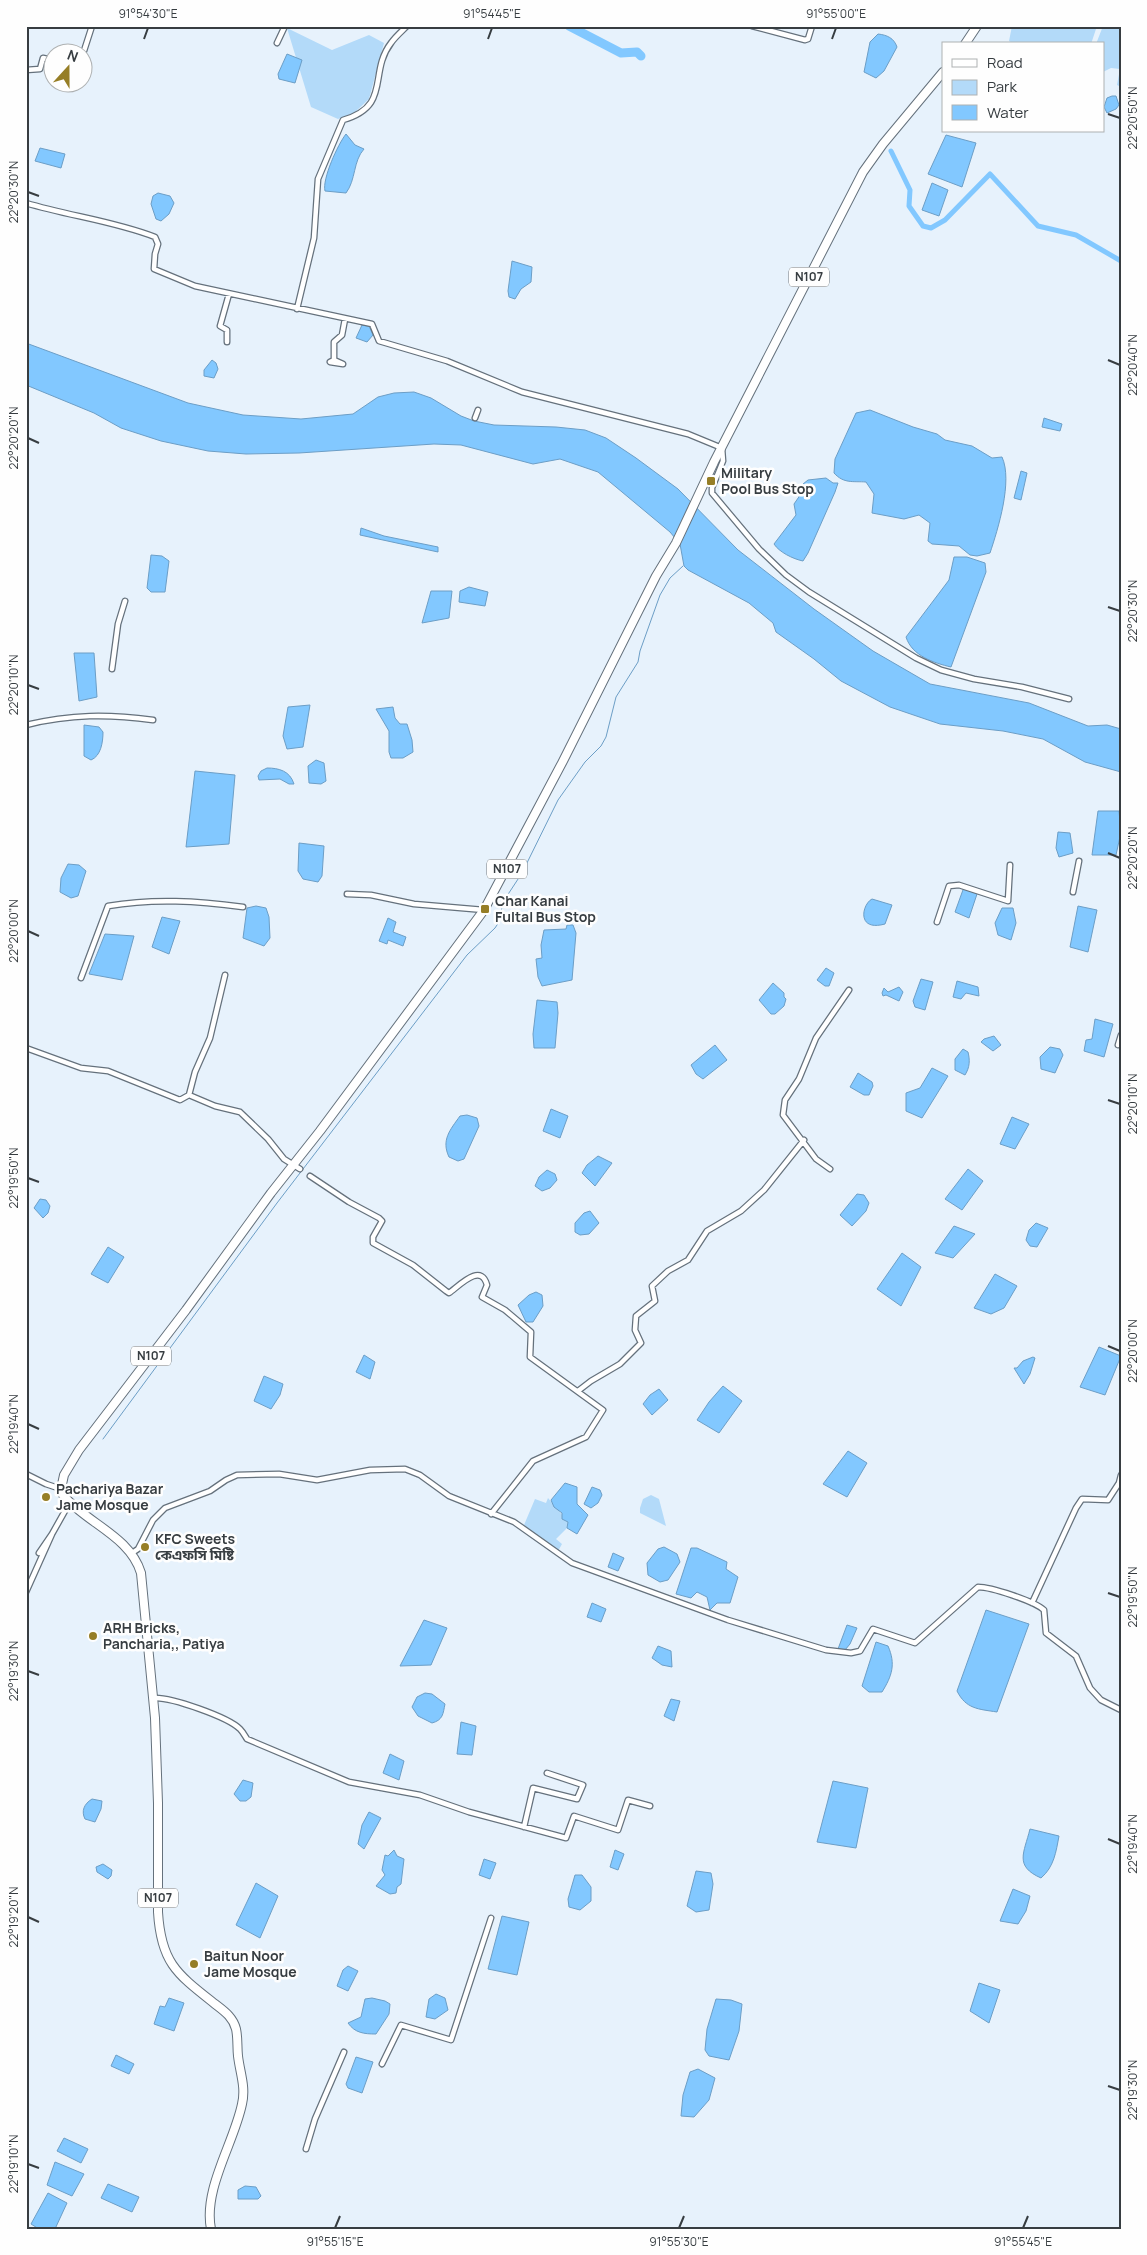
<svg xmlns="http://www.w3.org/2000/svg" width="1147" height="2255" viewBox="0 0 1147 2255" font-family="Manrope,'Noto Sans Bengali',sans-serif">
  <rect width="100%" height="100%" fill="#e7f2fc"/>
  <!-- green -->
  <path fill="#b3daf9" d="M1012 26H1097L1091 44H1014L1009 41Z
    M1103 26H1121V87L1117 85 1120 69 1111 68 1103 72V44H1096Z
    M287 28 332 50 369 35 384 43 369 99 354 113 338 119 311 107Z
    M651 1495 659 1499 666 1526 640 1513V1508L643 1499Z
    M548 1498 568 1522 567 1528 556 1539 562 1544 557 1553 524 1525 535 1499 546 1503Z"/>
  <!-- water -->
  <path fill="#82c8ff" stroke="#6c9ec6" d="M878 34C887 35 894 38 897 47L884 71 876 78 864 72 870 42Z
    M287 54 302 60 295 83 279 79 278 74Z
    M1112 96H1116L1119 105 1116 109 1107 113 1104 107 1107 98Z
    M346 134 355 145 364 149C353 161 356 180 346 193L325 191C322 179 338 144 346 134Z
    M946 135 976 143 962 187 928 174Z
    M40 148 65 154 61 168 35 161Z
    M932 183 948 190 939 216 922 210Z
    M158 193 170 196 174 203 169 214 161 221 156 219 151 204 153 196Z
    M512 261 532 267 531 282 521 289 515 299 509 297 508 291Z
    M362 325 369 326 373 335 367 342 356 338Z
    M26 343 188 403 243 415 301 419 353 414 378 397 394 393 414 392 431 398 461 416 474 421 494 425 556 427 585 430 606 438 636 458 678 489 738 550 814 609 873 651 930 684 1029 703 1088 726 1107 725 1121 729V772L1085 762 1043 739 1003 731 940 724 890 707 841 681 814 659 776 632 773 623 749 603 688 570 684 566 680 544 670 532 598 472 560 459 533 464 461 445 434 444 299 453 246 454 208 451 161 441 121 428 94 413 26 385Z
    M212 360 216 363 218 369 214 378 204 376V370Z
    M870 410 913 427 937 434 945 440 972 446 992 458 1002 457C1013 481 998 529 990 553L977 556 970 555 959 546 932 544 928 541 930 523 919 515 904 519 872 513 874 494 866 482C853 481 844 484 834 473L835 459 856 413Z
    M1044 418 1062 424 1060 431 1042 427Z
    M1021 471 1027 473 1021 500 1014 498Z
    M826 478 833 483H838L835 492 808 553 803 561C793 559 779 552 774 544L796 515 794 504 805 488 803 484 808 480Z
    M361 528 384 536 438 547V552L360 535Z
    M151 555 162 556 169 561 165 592H151L147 588Z
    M954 557H967L985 563 986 572 951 667C934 663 912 656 906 637L949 580Z
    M469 587 488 592 485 606 459 602 460 591Z
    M431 591H452L449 618 422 623Z
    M74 653H94L97 697 79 701Z
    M310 705 303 747 287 749 283 736 288 707Z
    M393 707 395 718 400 724H407L412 740 413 752 403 758H391L389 752V731L376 709Z
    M84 725 99 727 103 732C103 742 101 756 91 760L84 756Z
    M316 760 324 763 326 781 321 784 309 783 308 766Z
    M267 768C279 768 290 771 294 784H289L280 779 259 780 258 776 261 771Z
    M195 771 235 775 229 844 186 847Z
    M1098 811H1119L1121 832 1116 855H1092Z
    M1058 832 1070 833 1073 853 1059 857 1056 848Z
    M299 843 324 846 322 876 318 882 303 879 298 871Z
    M68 864 79 865 86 871 78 896 71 898 60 892 61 878Z
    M964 887 978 891 969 918 955 912Z
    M872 899 892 905 885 924C856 932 862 904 872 899Z
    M256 906 266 908 269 917 270 938 264 946 243 938 247 908Z
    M1078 906 1097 910 1088 952 1070 947Z
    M1002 908H1013L1016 923 1011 940 998 935 995 923Z
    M162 917 180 921 169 954 152 947Z
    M388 918 396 922 393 932 406 937 403 946 388 940 387 944 379 941Z
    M567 925H573L576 933 572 980 542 986 538 977 536 959 542 958 541 945 544 930 566 929Z
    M105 934 134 936 122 980 89 974Z
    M826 968 834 973 829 986H825L817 980Z
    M921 979 933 982 925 1010 915 1007 913 1001Z
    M957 981 978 987 979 996 966 993 961 999 953 997Z
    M773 983 784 993V997L786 999 784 1006 775 1014H771L759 1000Z
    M899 987 903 992 899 1001 886 995 883 996 882 993 884 988 888 992Z
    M537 1000 557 1002 558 1013 555 1048H534L533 1034Z
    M1095 1019 1113 1024 1104 1057 1084 1051 1086 1040 1092 1039Z
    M994 1036 1001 1045 993 1051 981 1042 984 1039Z
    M715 1045 727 1060 703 1079 696 1074 691 1065Z
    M1050 1047 1060 1049 1063 1055 1055 1073 1041 1069 1040 1057Z
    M963 1049 968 1052C970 1060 970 1067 965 1075L955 1070V1059Z
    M932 1068 948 1076 922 1118 906 1111V1093L920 1088Z
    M858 1073 872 1082 873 1086 869 1095H864L850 1087Z
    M551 1109 568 1116 560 1138 543 1131Z
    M467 1115 477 1118 479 1126 464 1159 458 1161 449 1157C441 1140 450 1130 460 1116Z
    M1012 1117 1029 1124 1015 1149 1000 1144Z
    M598 1156 612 1163 595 1186 582 1173 587 1165Z
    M968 1169 983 1181 962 1210 945 1199Z
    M547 1170 555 1174 557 1180 550 1188 542 1191 535 1186 539 1177Z
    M857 1194 864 1195 869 1203 866 1211 852 1226 840 1215Z
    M40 1199 46 1200 50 1206 48 1213 43 1218 34 1208Z
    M590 1211 599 1223 589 1234 580 1235 575 1232V1223L584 1213Z
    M1036 1223 1048 1228 1037 1247 1030 1246 1026 1240 1029 1230Z
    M954 1226 975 1234 953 1258 935 1253Z
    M108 1247 124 1257 108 1283 91 1274Z
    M902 1253 921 1267 901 1306 877 1289Z
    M995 1274 1017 1286 1004 1308 991 1314 974 1308Z
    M536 1292 542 1295 543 1306 533 1322H526L518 1305 529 1295Z
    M1099 1347 1121 1356 1105 1395 1080 1387Z
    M364 1355 375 1362 370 1379 356 1372Z
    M1033 1357 1035 1358 1030 1374 1024 1384 1014 1368H1017L1023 1361Z
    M264 1376 283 1384 280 1395 271 1409 254 1401Z
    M723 1386 742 1401 719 1433 697 1420 709 1402Z
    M659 1389 668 1400 652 1415 643 1404 650 1395Z
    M848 1451 867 1463 847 1497 823 1484Z
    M565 1483 577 1487V1504L588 1515 577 1534 567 1528 568 1522 562 1519V1513L554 1507 551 1500Z
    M592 1487 600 1490 602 1495 598 1503 591 1508 584 1504Z
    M664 1547 677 1554 680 1562 668 1580 660 1582 648 1575 647 1563 658 1549Z
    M691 1548H697L727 1562 726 1569 738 1577 730 1603H717L710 1610 707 1597 697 1592 691 1598 676 1594Z
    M613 1553 624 1558 618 1571 608 1567Z
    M592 1603 606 1609 601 1622 587 1617Z
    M986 1610 1029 1624 997 1712C978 1709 966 1709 957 1691Z
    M424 1620 447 1628 431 1665 400 1666Z
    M847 1625 857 1628 850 1644 845 1650 838 1649Z
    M876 1642 888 1646C896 1664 892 1676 882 1692H869L862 1686Z
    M658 1646 671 1651 672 1667 662 1665 652 1658Z
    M425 1693 432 1694 445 1704C443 1714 443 1720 432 1723L418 1716 412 1707 417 1697Z
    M671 1699 680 1701 674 1721 664 1716Z
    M461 1722 476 1726 472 1755 457 1754Z
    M390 1754 404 1761 399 1780 383 1773Z
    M243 1780 253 1783 251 1797 246 1801H240L234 1794Z
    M833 1781 868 1788 856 1848 817 1842Z
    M92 1799 102 1801 101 1809 95 1822 85 1819C81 1811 84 1804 92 1799Z
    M369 1812 381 1818 364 1849 358 1844 362 1825Z
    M1030 1829 1059 1836C1056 1852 1054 1867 1041 1878 1014 1866 1024 1853 1030 1829Z
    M394 1850 397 1856 404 1859 401 1884 397 1887 396 1893 390 1894 376 1886 385 1875 382 1870 385 1855 388 1856Z
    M615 1850 624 1854 618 1870 610 1867Z
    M484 1859 496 1863 490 1879 479 1875Z
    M103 1864 112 1870 111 1876 108 1879 97 1872 96 1867Z
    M696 1871 711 1873 713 1884 709 1910 696 1912 687 1906Z
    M575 1875H582L591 1887V1901L580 1910 569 1907 568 1899Z
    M256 1883 278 1896 260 1938 236 1925Z
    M1013 1889 1030 1896 1026 1911 1018 1924 1000 1921Z
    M502 1916 529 1922 517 1975 488 1969Z
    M348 1966 358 1971 348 1991 337 1986 343 1970Z
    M979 1983 1000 1990 989 2023 970 2011Z
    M436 1994 445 1998 448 2010 435 2019 426 2017 429 1999Z
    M169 1998 184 2003 174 2031 154 2024 160 2006 165 2007Z
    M372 1998 385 2001 390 2004 389 2014 376 2034C364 2034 355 2033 348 2023L361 2017 365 1999Z
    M716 1999 731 2000 742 2004 739 2031 729 2060 709 2056 705 2050 707 2029Z
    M116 2055 134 2064 129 2074 111 2066Z
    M356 2057 373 2062 362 2093 348 2088 346 2084Z
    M698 2069 715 2078 709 2100 694 2117 681 2116 683 2095 690 2072Z
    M64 2138 88 2149 81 2163 57 2151Z
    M55 2162 84 2174 72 2196 47 2185Z
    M108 2184 139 2197 132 2212 101 2198Z
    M245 2186 256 2187 261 2196 258 2199H238V2190Z
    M48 2193 67 2203 55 2229H39L31 2224Z"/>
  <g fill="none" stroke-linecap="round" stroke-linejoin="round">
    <!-- stream -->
    <path stroke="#6c9ec6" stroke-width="1" d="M103 1439 277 1203 467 955 495 928 499 922 503 902 522 873 558 800 585 762 601 746 606 737 616 697 638 662 640 651 660 595 670 578 683 566"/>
    <!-- canal -->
    <path stroke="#82c8ff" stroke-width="5" d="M891 151 910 190 909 206 923 226 931 228 945 220 990 174 1038 226 1076 235 1121 261"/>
    <!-- river -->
    <path stroke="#82c8ff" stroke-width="9" d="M569 26 621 53 637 52 641 56"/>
    <!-- street casing -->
    <g stroke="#65717c" stroke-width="7">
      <path id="street" d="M752 26 805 40 808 39 812 26
        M277 43 285 26
        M82 57 92 26
        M26 70 40 69 43 58 52 60
        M26 203C69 216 114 221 155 237L158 244 155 254 154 269 195 286 372 324 379 341 447 361 522 392 688 434 722 448 723 461 712 488V493L759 549 786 575 809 592 916 658 941 670 974 679 1022 687 1069 699
        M297 309 314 238 318 179 343 120C392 106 368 73 391 43 395 37 402 31 407 26
        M227 342V330L220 326 229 294
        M334 360 330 362 343 364 334 360V342L342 335 345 319
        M475 418 478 410
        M112 669 118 624 125 601
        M26 725C71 714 108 714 153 720
        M1073 892 1079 861
        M347 894 371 895 414 904 484 910
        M937 922 949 886 959 885 1008 901 1010 865
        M225 975 210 1038 195 1072 189 1095 215 1106 240 1112 268 1139 284 1159 300 1169
        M81 978 108 906C154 898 198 901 243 907
        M1118 1045 1121 1035
        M26 1048 81 1068 108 1071 180 1100 189 1095
        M830 1169 816 1159 783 1115 785 1100 799 1079 816 1038 849 990
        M310 1176 349 1202 379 1218 382 1221 373 1237V1243L413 1265 446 1291 449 1293C459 1286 481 1262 487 1285L482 1297 505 1310 531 1332 530 1357 603 1410 586 1437 533 1461 491 1514
        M578 1391 591 1381 620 1364 641 1343 635 1330 636 1316 655 1301 652 1286 668 1271 688 1260 707 1231 741 1211 764 1190 804 1140
        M26 1474 46 1484 61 1489
        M39 1553 52 1534 70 1502
        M132 1553 138 1549 153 1520 165 1508 210 1491 226 1480 237 1475 279 1474 317 1480 370 1470 405 1469 420 1475 449 1496 514 1522 572 1563 728 1620 826 1650 851 1653 860 1651 873 1629 915 1643 978 1587C991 1587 1034 1601 1044 1610L1046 1633 1076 1656 1090 1688 1101 1700 1121 1710
        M26 1592 52 1534
        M1032 1603 1076 1508 1082 1499 1108 1500 1119 1483 1121 1475
        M154 1698C171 1697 228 1717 240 1729 243 1732 245 1736 247 1739L349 1782 420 1795 469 1812 566 1838 574 1816 618 1830 628 1800 650 1806
        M524 1827 533 1788 577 1799 583 1785 547 1773
        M382 2064 401 2025 451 2040 491 1918
        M306 2149 315 2119 344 2052"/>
    </g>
    <!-- highway casing -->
    <g stroke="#65717c" stroke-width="10">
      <path id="highway" d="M965 44 977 26
        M211 2229C203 2189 234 2143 242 2104 246 2087 240 2073 238 2056 237 2047 238 2038 236 2029 233 2017 224 2011 215 2004 177 1974 161 1963 158 1912V1803L155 1718 141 1573C130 1536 86 1523 63 1495L61 1489 64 1475 79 1450 186 1310 271 1193 320 1131 484 910 562 763 656 576 676 543 714 462 863 172 883 144 943 72"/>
    </g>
    <!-- street -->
    <use href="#street" stroke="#fff" stroke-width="4.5"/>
    <!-- highway -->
    <use href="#highway" stroke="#fff" stroke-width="8"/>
  </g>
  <!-- ticks -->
  <path fill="none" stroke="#373d41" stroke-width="2" d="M144 39 148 28M488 39 492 28M832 39 836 28M1108 114 1120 118M28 192 39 196M1108 360 1120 365M28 438 39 443M1108 607 1120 611M28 685 39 689M1108 853 1120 858M28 931 39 936M1108 1100 1120 1104M28 1178 39 1182M1108 1346 1120 1351M28 1424 39 1429M1108 1593 1120 1597M28 1671 39 1675M1108 1839 1120 1844M28 1917 39 1922M1108 2086 1120 2090M28 2164 39 2168M335 2228 340 2216M679 2228 684 2216M1023 2228 1028 2216"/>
  <!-- markers -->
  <g fill="#967e26" stroke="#fefefe" stroke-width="2">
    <rect x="706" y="476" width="10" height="10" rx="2.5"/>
    <rect x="480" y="904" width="10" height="10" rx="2.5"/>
    <circle cx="46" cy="1497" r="5"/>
    <circle cx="145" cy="1547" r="5"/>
    <circle cx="93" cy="1636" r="5"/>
    <circle cx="194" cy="1964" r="5"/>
  </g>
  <g text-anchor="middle" stroke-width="5" stroke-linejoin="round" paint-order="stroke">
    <!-- shield labels -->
    <g fill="#fefefe" stroke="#73777a" stroke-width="1">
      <rect x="789" y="267.5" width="40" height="19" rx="4"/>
      <rect x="487" y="859.5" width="40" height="19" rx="4"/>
      <rect x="131" y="1346.5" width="40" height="19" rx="4"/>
      <rect x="138" y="1888.5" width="40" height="19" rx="4"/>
    </g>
    <g font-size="12" font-weight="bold" fill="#373d41">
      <text x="809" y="281">N107</text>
      <text x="507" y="873">N107</text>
      <text x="151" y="1360">N107</text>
      <text x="158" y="1902">N107</text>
    </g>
    <!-- poi labels -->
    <g font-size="14" font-weight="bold" fill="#373d41" stroke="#fefefe" text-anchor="start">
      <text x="721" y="478">Military<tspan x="721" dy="16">Pool Bus Stop</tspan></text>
      <text x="495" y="906">Char Kanai<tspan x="495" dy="16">Fultal Bus Stop</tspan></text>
      <text x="56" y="1494">Pachariya Bazar<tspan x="56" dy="16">Jame Mosque</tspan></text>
      <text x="155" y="1544">KFC Sweets<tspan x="155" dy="16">কেএফসি মিষ্টি</tspan></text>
      <text x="103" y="1633">ARH Bricks,<tspan x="103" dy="16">Pancharia,, Patiya</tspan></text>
      <text x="204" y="1961">Baitun Noor<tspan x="204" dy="16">Jame Mosque</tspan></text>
    </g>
  </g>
  <!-- border -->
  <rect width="1147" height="2255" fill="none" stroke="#fefefe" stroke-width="55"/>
  <!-- legend -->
  <rect x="942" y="42" width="162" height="90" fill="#fefefe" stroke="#aeb1b2"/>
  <rect x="952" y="59" width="25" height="8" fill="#ffffff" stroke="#aeb1b2"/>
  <text x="987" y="68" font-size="15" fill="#373d41">Road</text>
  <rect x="952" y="80" width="25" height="15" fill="#b3daf9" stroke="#aeb1b2"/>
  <text x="987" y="92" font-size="15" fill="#373d41">Park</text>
  <rect x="952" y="105" width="25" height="15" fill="#82c8ff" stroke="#aeb1b2"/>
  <text x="987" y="118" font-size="15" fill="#373d41">Water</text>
  <!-- north arrow -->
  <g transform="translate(68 68) rotate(21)"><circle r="24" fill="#fefefe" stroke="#aeb1b2"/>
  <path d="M0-4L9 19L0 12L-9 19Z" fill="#967e26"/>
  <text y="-8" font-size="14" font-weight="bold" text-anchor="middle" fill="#373d41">N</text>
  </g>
  <rect x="28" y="28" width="1092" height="2200" fill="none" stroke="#373d41" stroke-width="2"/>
  <g font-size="12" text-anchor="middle" fill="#373d41">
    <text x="148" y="18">91°54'30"E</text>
    <text x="492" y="18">91°54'45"E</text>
    <text x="836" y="18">91°55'00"E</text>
    <text transform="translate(1133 118) rotate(-90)" y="4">22°20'50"N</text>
    <text transform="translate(14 192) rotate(-90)" y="4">22°20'30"N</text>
    <text transform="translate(1133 365) rotate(-90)" y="4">22°20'40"N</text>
    <text transform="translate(14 438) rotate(-90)" y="4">22°20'20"N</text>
    <text transform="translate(1133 611) rotate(-90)" y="4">22°20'30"N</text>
    <text transform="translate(14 685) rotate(-90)" y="4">22°20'10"N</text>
    <text transform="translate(1133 858) rotate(-90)" y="4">22°20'20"N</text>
    <text transform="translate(14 931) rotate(-90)" y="4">22°20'00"N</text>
    <text transform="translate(1133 1104) rotate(-90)" y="4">22°20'10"N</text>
    <text transform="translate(14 1178) rotate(-90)" y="4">22°19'50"N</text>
    <text transform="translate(1133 1351) rotate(-90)" y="4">22°20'00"N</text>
    <text transform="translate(14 1424) rotate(-90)" y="4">22°19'40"N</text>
    <text transform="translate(1133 1597) rotate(-90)" y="4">22°19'50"N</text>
    <text transform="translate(14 1671) rotate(-90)" y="4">22°19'30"N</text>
    <text transform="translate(1133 1844) rotate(-90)" y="4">22°19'40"N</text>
    <text transform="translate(14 1917) rotate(-90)" y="4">22°19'20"N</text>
    <text transform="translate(1133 2090) rotate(-90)" y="4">22°19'30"N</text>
    <text transform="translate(14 2164) rotate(-90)" y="4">22°19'10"N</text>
    <text x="335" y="2246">91°55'15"E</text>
    <text x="679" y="2246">91°55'30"E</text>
    <text x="1023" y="2246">91°55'45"E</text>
  </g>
</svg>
